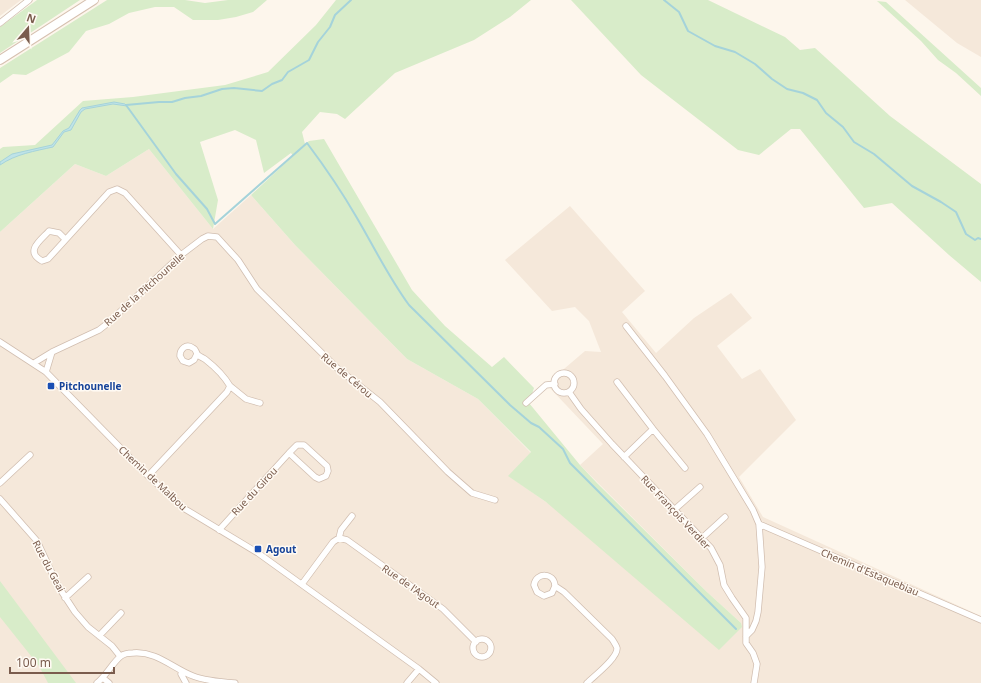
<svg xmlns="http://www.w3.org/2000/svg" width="981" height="683" viewBox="0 0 981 683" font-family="'Noto Sans',sans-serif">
  <rect width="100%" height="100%" fill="#fdf6ec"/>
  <!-- residential -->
  <path fill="#f5e8da" d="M0 0H21L0 16Z
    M905 0H981V57L957 43Z
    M149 149 213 229 251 195 295 245 407 359 478 399 531 453 509 476 546 502 741 623 707 592 580 465 603 444 548 386 551 380 585 351 601 352 589 321 575 307 552 311 505 260 570 206 645 291 622 312 656 353 694 318 731 293 752 318 717 346 742 379 760 369 796 420 739 477 763 517 981 616V683H0V232L75 164 106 176Z"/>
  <!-- green -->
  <path fill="#d8ecc9" d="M37 0H80L0 53V27Z
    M107 0H185L205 3 228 0H267L253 12 236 17 218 20H193L174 7H155L129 13 109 24 86 31 69 52 26 75 13 74 0 83V68Z
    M336 0H531L510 17 474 40 395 73 345 119 337 114 320 112 302 132 305 144 309 141 324 139 412 290 445 326 492 367 504 357 534 388 529 403 580 465 597 483 707 592 741 623 742 627 719 650 546 502 508 476 531 452 478 399 407 359 295 245 251 195 293 156 291 153 264 173 256 140 235 130 200 142 218 200 213 229 149 149 106 176 75 164 0 232V149L3 147 35 145 83 101 133 97 225 85 268 72 316 25Z
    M571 0H708L785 37 800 50 815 48 890 116 981 184V282L949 255 892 203 864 208 800 129H791L759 155 738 150 641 75Z
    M877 1 886 2 981 88V96L956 73 938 60 921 41Z
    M0 581 76 683H48L39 666 0 617Z"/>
  <!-- water -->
  <path fill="#bfe3e8" stroke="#a5d3da" d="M114 102 125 104 127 106 113 104 85 109 81 112 71 130 64 132 53 147C35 151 16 154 0 165V162L12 154 52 145 63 131 69 128 80 110 82 108Z"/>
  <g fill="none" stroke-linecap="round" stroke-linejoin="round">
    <!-- stream -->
    <path stroke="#a5d3da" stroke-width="2" d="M664 0 679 12 688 31 715 46 735 52 755 64 772 79 787 89 803 93 817 100 826 113 843 127 854 142 874 154 912 186 941 202 956 212 966 234 975 240 978 238 981 239
      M126 105 176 174 207 209 215 224 307 143C325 167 342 192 357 218 374 247 389 278 409 305L510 405 531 423 539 427 563 449 570 463 736 629
      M126 105 159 102H172L185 98 201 96 222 89 234 88 262 91 272 84 282 80 288 72 309 60 318 42 330 27 335 15 351 0"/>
    <!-- minor casing -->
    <g stroke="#d1beb0" stroke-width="7">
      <path id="minor" d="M0 23 29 0
        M65 239 59 233 49 231C41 240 24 251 42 261L48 259 109 192 117 189 125 193 181 255
        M626 326 665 376 707 434 753 510 759 524 762 567 758 612 756 621 752 630 746 636
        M0 342 46 372 148 476 185 509 258 553 419 669 436 683
        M197 354 194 360 189 363 183 361 180 356C180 349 186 343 193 348 196 349 196 353 198 355 200 357 204 358 206 360 215 367 224 376 230 386
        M34 363 52 352 99 330 108 323 181 255 202 239 208 236 217 237 238 260 257 289 337 368 380 402 448 472 472 493 495 500
        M46 372 52 352
        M554 383a10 10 0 1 1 20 0a10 10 0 1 1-20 0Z
        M617 382 653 429 685 468
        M569 392 581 409 612 444 711 548 720 565 724 585 732 598 746 618V643L753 653 757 664 754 683
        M526 403 546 385 555 384
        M624 457 653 429
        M148 476 227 392 230 386 246 399 260 403
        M0 483 30 455
        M0 499 37 541 58 586 75 612 88 627 112 646 120 656
        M674 510 700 487
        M759 524 981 620
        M219 530 289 453 297 445H304L327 466 328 471 326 476 319 479 315 477 289 453
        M339 538 341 530 352 516
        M702 538 725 517
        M302 584 333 542 339 538 347 540 443 609 476 642
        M555 586 552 593 544 596 537 592 534 585C536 572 554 572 555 586L564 592 612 639C614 642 616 645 617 648 618 658 594 676 587 683
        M65 598 88 577
        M99 636 121 613
        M473 648a9 9 0 1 1 18 0a9 9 0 1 1-18 0Z
        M182 671 181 674 186 683
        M103 678 109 683
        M97 683C106 676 113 662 121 656 125 653 129 653 133 653 157 651 172 668 193 676 206 681 221 682 235 683
        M407 683 419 669"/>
    </g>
    <!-- secondary casing -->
    <g stroke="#d6c0b0" stroke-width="10">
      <path id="secondary" d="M0 60 94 0"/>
    </g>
    <!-- minor -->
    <use href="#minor" stroke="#fff" stroke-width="5.5"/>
    <!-- secondary -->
    <use href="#secondary" stroke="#fff" stroke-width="8"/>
  </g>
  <!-- markers -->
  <g fill="#1a4fb4" stroke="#fffaf3" stroke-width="1.5">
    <rect x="47" y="382" width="8" height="8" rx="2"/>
    <rect x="254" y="545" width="8" height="8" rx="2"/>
  </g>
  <g text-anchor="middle" stroke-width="3" stroke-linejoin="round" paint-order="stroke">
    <!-- street labels -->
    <g font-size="10" fill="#7a5c4d" stroke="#fffaf3">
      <text transform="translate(144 289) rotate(-42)" y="4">Rue de la Pitchounelle</text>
      <text transform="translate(347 375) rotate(40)" y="4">Rue de Cérou</text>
      <text transform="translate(153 478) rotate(43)" y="4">Chemin de Malbou</text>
      <text transform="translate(254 491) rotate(-47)" y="4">Rue du Girou</text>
      <text transform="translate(676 512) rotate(47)" y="4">Rue François Verdier</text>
      <text transform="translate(49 566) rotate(62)" y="4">Rue du Geai</text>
      <text transform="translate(870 572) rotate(23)" y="4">Chemin d'Estaquebiau</text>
      <text transform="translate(411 586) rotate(35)" y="4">Rue de l'Agout</text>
    </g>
    <!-- transit labels -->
    <g font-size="10" font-weight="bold" fill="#164399" stroke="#fffaf3" text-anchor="start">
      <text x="59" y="390">Pitchounelle</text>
      <text x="266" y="553">Agout</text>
    </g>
  </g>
  <!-- north arrow -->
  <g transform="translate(28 28) rotate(19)" stroke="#fffaf3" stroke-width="3" paint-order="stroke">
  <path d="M0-3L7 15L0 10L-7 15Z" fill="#7a5c4d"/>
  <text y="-6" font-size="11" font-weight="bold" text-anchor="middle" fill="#7a5c4d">N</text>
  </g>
  <!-- scale -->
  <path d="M10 667v6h104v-6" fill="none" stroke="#7a5c4d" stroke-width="2"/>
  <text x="16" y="667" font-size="12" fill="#7a5c4d" stroke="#fffaf3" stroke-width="3" paint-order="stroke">100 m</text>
</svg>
